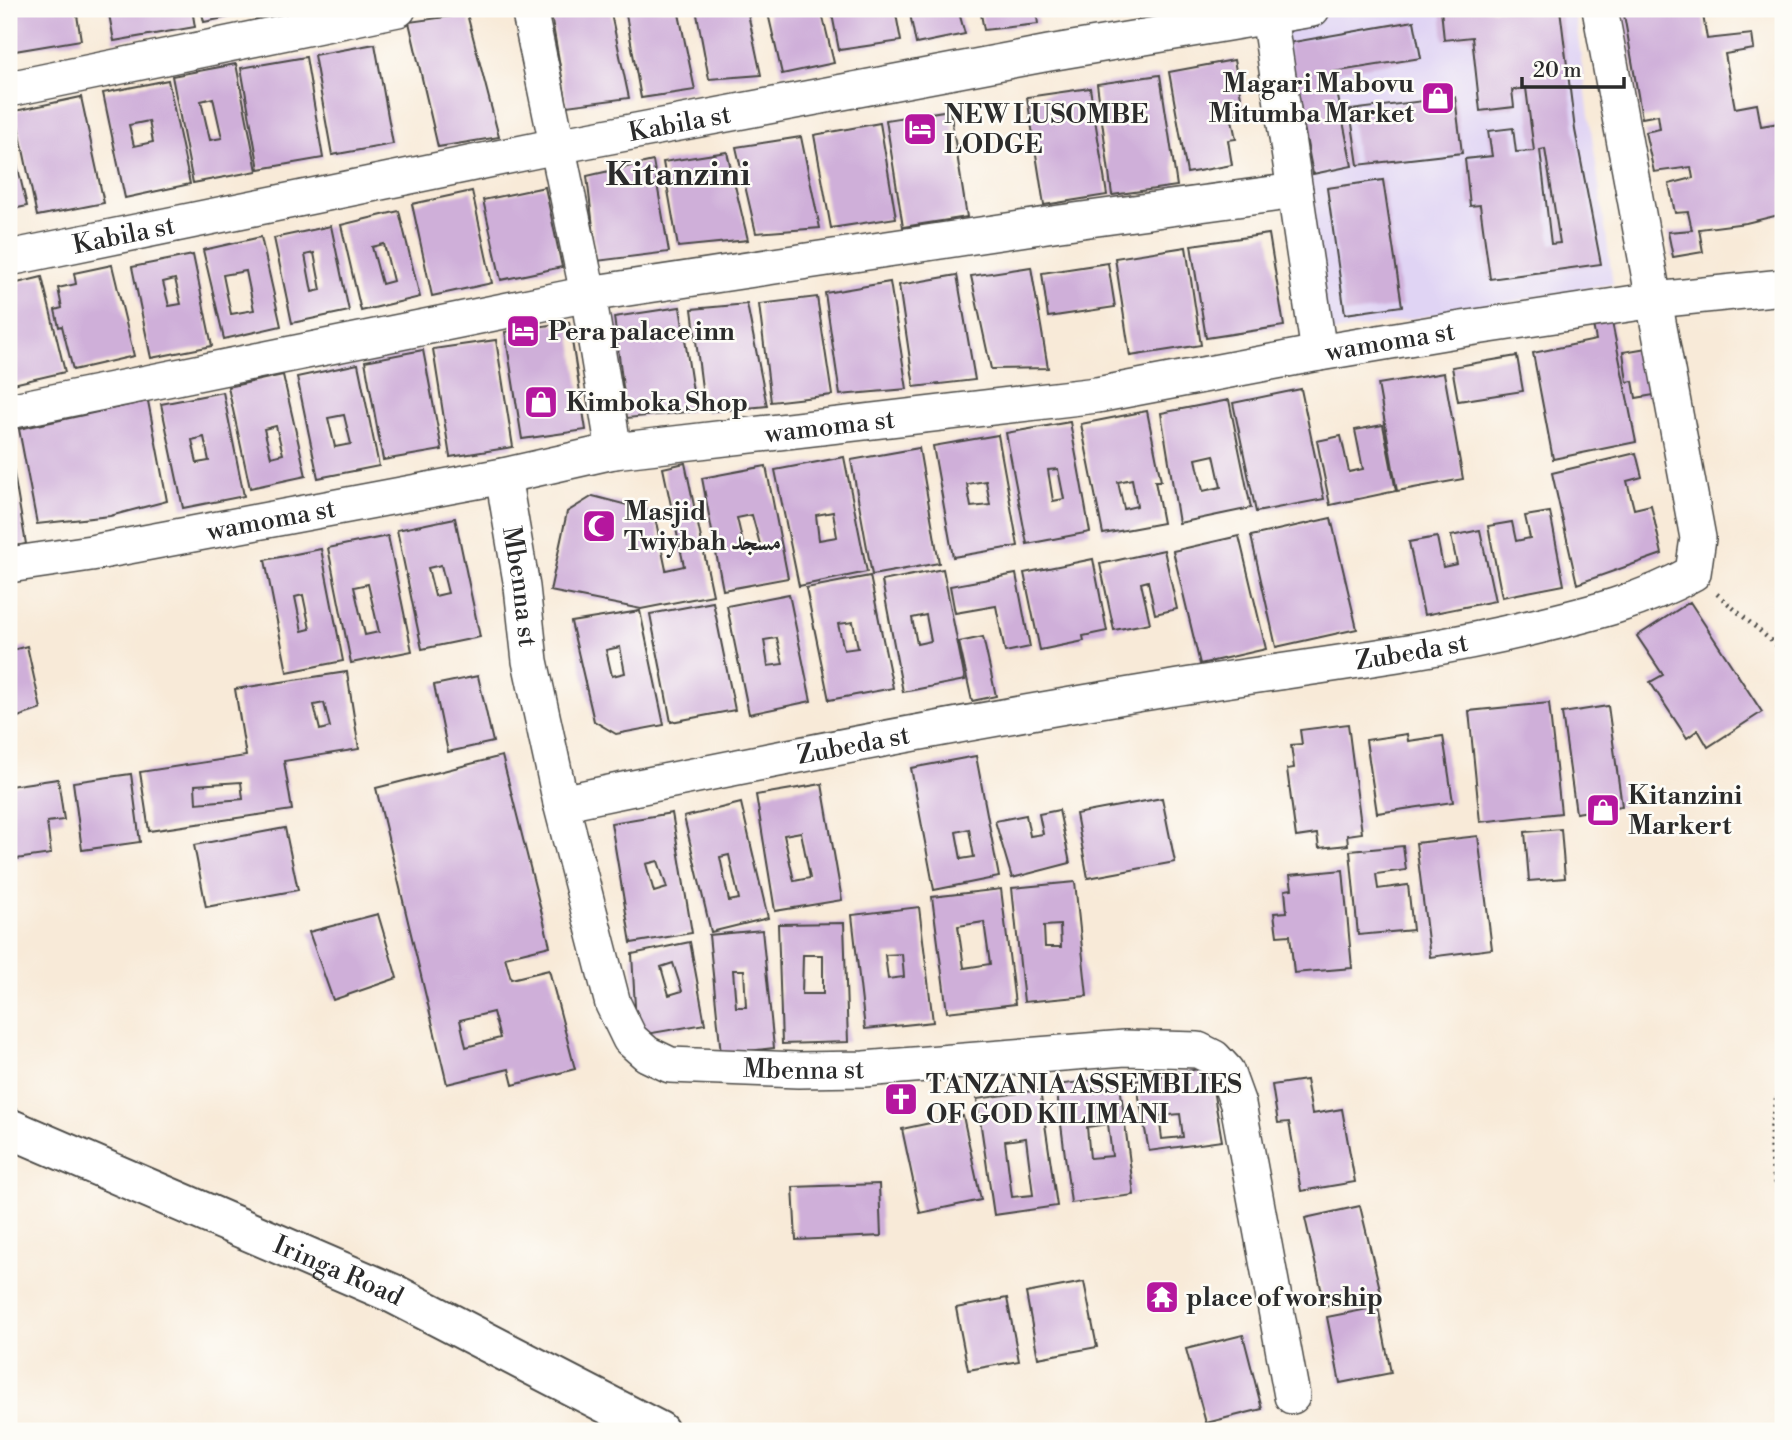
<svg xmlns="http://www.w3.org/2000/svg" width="1792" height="1440" viewBox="0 0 1792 1440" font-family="'Libre Bodoni',Amiri,serif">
  <rect width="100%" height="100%" fill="#fdfcf7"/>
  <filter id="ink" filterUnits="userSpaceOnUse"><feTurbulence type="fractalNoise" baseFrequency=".0143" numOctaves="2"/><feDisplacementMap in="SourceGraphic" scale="14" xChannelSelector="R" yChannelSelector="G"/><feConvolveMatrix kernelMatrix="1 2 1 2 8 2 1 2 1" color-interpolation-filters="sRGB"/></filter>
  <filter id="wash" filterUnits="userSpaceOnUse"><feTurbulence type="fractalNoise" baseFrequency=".00686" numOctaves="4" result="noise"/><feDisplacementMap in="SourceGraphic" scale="28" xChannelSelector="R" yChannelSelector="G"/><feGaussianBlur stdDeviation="1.57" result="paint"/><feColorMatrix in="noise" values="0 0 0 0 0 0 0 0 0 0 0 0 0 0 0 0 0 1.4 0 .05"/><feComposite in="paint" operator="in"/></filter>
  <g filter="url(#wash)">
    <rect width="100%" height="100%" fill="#f8ead8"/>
    <!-- built -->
    <path fill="#e0d4f4" d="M1275 9H1574L1613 284 1328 333Z"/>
    <g id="blocks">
      <!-- building -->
      <path fill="#cfafd9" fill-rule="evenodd" d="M9 9H76L81 40 9 52Z
        M108 9H192L195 27 114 41Z
        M201 9H264V10L204 22Z
        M550 9H610L629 98 567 106Z
        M625 9H678L695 90 641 98Z
        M696 9H747L761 75 709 79Z
        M767 9H821L834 63 782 74Z
        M831 9H895L901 41 839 50Z
        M909 9H958L965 34 916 44Z
        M980 9H1036L1038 24 984 30Z
        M1441 9H1560L1575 130 1601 264 1490 279 1480 205 1470 206 1465 159 1492 156 1488 131 1513 128 1516 152 1534 151 1526 88 1512 90 1514 107 1480 111 1472 37 1444 40ZM1545 149 1560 243 1551 244 1540 150Z
        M1623 9H1702L1707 39 1752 34 1754 49 1725 54 1735 108 1757 104 1761 126 1779 123 1783 142V214L1746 223 1699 229 1703 252 1673 257 1668 232 1692 230 1688 212 1675 213 1669 184 1693 178 1691 167 1654 172 1645 132 1660 129 1658 115 1642 118Z
        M467 14 499 137 438 147 409 22Z
        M1414 21 1421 58 1333 72 1352 166 1313 174 1288 43Z
        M375 44 393 144 332 155 314 55Z
        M306 57 323 158 259 169 241 68Z
        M1234 60 1244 113 1231 115 1236 139 1228 140 1232 165 1187 173 1169 72Z
        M236 64 257 171 193 183 172 76ZM213 98 222 138 210 140 201 101Z
        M1160 75 1177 186 1112 195 1097 84Z
        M168 80 190 184 125 198 103 93ZM149 121 153 142 134 146 129 125Z
        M1090 88 1107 195 1044 205 1027 97Z
        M81 97 104 203 37 216 15 111Z
        M1455 97 1462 153 1358 165 1350 110Z
        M950 110 967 217 903 227 886 120Z
        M880 123 896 218 831 228 814 135Z
        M9 131 27 206 9 210Z
        M801 137 820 228 756 233 736 147Z
        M727 152 748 240 678 247 663 162Z
        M653 161 669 252 597 261 587 176Z
        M1383 180 1402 306 1345 314 1327 188Z
        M545 187 562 267 501 280 483 200Z
        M472 191 492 283 432 296 412 204Z
        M399 211 420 297 361 311 341 225ZM384 244 393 281 382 284 372 247Z
        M331 226 349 311 292 323 274 238ZM314 253 321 290 312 292 305 255Z
        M1269 234 1284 326 1206 338 1191 245Z
        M261 237 281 326 224 339 203 250ZM246 271 254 310 231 314 223 275Z
        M1186 247 1201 345 1130 356 1115 258Z
        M193 255 212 346 151 358 132 267ZM175 279 181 304 169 306 163 282Z
        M1108 263 1115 307 1048 317 1042 273Z
        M112 265 134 356 73 370 62 326 59 327 55 310 62 308 58 288 76 284 74 273Z
        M1031 267 1048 368 991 369 971 276Z
        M957 275 975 380 914 387 899 285Z
        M42 277 65 372 9 385V285Z
        M890 282 907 389 840 395 825 293Z
        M817 297 832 395 771 402 759 304Z
        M747 304 767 406 705 412 692 309Z
        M680 307 696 411 627 418 614 317Z
        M1611 317 1636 442 1553 459 1533 353 1596 340 1592 320Z
        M569 322 586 430 522 439 505 332Z
        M496 340 513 447 450 457 433 349Z
        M1647 348 1654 395 1636 398 1633 381 1627 382 1623 352Z
        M423 350 442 450 383 460 365 361Z
        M1517 356 1523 391 1458 401 1452 367Z
        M358 364 379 466 318 478 297 377ZM344 415 351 444 335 447 328 418Z
        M1444 373 1463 479 1397 491 1378 384Z
        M283 375 306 476 250 488 228 387ZM276 426 283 454 271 457 264 429Z
        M1301 389 1324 499 1256 512 1233 403Z
        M223 392 244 496 183 508 161 404ZM204 437 209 461 197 463 192 440Z
        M1229 400 1251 508 1179 523 1161 413ZM1214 455 1221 487 1203 491 1196 459Z
        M148 401 167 501 110 516 37 524 19 429Z
        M1147 411 1161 481H1155L1163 523 1103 534 1081 424ZM1132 479 1137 506 1124 509 1118 482Z
        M1070 422 1090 532 1027 544 1006 433ZM1058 469 1064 499 1053 501 1048 470Z
        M1383 425 1396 491 1330 505 1317 441 1341 436 1349 472 1363 469 1355 430Z
        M998 435 1018 546 953 557 933 446ZM986 481 990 505 971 507 967 484Z
        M9 445 26 544 9 547Z
        M919 448 939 563 872 575 851 460Z
        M1636 453 1642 477 1627 481 1634 509 1651 505 1662 554 1577 584 1552 473Z
        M844 457 867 572 799 586 775 470ZM833 512 837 537 819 540 816 515Z
        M685 463 713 595 641 609 550 591 567 512 593 496 654 512 666 570 684 566 663 468Z
        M766 466 788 578 723 590 702 478ZM752 515 761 548 745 552 737 518Z
        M1550 512 1564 585 1502 597 1488 526 1512 522 1516 541 1530 538 1525 516Z
        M455 518 480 637 422 649 397 530ZM441 565 448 593 435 596 428 568Z
        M1331 518 1357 629 1276 647 1251 536Z
        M1480 530 1495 601 1424 615 1409 542 1437 537 1443 567 1457 564 1451 536Z
        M388 536 412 651 351 663 328 548ZM368 584 379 632 365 635 354 587Z
        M1239 536 1266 649 1200 664 1173 551Z
        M321 549 343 661 287 672 265 560ZM303 595 310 629 302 631 295 597Z
        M1164 550 1177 609 1155 614 1148 581 1141 583 1150 623 1114 630 1100 564Z
        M1093 559 1107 631 1083 636 1084 641 1040 650 1024 573Z
        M943 569 965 680 903 692 882 581ZM926 615 931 641 917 644 912 618Z
        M1016 574 1030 647 1005 652 996 606 955 613 950 586Z
        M870 576 893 688 829 700 806 588ZM853 622 858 648 844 650 838 624Z
        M789 594 811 701 749 714 727 606ZM777 638 783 664 768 666 764 640Z
        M713 602 735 710 671 722 650 614Z
        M1690 602 1762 712 1708 747 1698 730 1687 738 1650 682 1663 675 1637 636Z
        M640 611 664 725 616 734 594 721 571 622ZM620 647 625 673 612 676 606 650Z
        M983 637 996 696 972 701 959 642Z
        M27 646 41 709 9 720V651Z
        M347 672 359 749 284 761 292 810 149 831 140 772 246 756 235 689ZM324 703 330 727 320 730 314 705ZM241 782 243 799 196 803 195 785Z
        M478 676 493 742 448 752 434 685Z
        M1549 703 1561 813 1480 822 1469 711Z
        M1608 706 1622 806 1576 813 1562 713Z
        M1348 724 1362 833 1347 835 1348 845 1319 848 1317 834 1296 837 1287 769 1294 768 1291 745 1302 744 1300 730Z
        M1407 734 1408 741 1443 736 1453 802 1377 813 1366 740Z
        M502 756 550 946 505 957 511 979 549 970 575 1069 513 1085 509 1069 447 1084 376 788ZM493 1012 500 1038 466 1047 460 1020Z
        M976 756 999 877 934 890 911 768ZM969 829 974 857 961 859 956 832Z
        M131 774 140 842 82 850 73 782Z
        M58 779 64 820 47 822 51 854 9 860V786Z
        M822 784 842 900 775 911 756 795ZM801 832 810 878 794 881 784 835Z
        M1162 798 1175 862 1088 878 1076 814Z
        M741 803 768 918 711 932 684 817ZM729 855 739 899 729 901 720 857Z
        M1059 810 1070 863 1012 878 995 821 1026 815 1030 836 1043 834 1039 814Z
        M672 813 692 933 631 943 611 823ZM658 861 667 888 654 892 646 864Z
        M285 828 298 890 206 907 194 845Z
        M1561 829 1565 878 1529 881 1525 832Z
        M1478 836 1492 949 1430 957 1416 843Z
        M1403 846 1406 870 1376 874 1378 889 1408 885 1413 930 1358 935 1350 851Z
        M1343 870 1352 968 1294 973 1290 935 1277 936 1274 913 1287 912 1285 890 1292 889 1290 875Z
        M1075 882 1087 996 1024 1002 1012 888ZM1060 925 1061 947H1045L1044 926Z
        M1001 889 1015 1004 947 1012 932 897ZM984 922 990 964 964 968 958 926Z
        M919 907 933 1022 865 1029 852 915ZM902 954 904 977 888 979 885 955Z
        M378 914 397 978 333 1000 309 932Z
        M844 923 848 1042 782 1044 778 924ZM803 955H823V994H802Z
        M762 930 774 1048 721 1054 709 935ZM733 970H744L746 1007H736Z
        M690 942 705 1024 641 1035 636 1024 632 954ZM673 963 682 991 669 995 661 967Z
        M1209 1067 1222 1141 1149 1151 1136 1081ZM1180 1114 1183 1137 1162 1139 1159 1116Z
        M1119 1077 1134 1195 1071 1203 1056 1085ZM1108 1124 1112 1156 1090 1158 1087 1127Z
        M1306 1080 1312 1114 1342 1109 1355 1182 1301 1191 1289 1122 1278 1123 1272 1085Z
        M1040 1090 1057 1206 994 1215 977 1099ZM1026 1138 1033 1195 1012 1197 1005 1141Z
        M963 1116 981 1200 920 1213 902 1129Z
        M879 1184 881 1236 796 1240 793 1187Z
        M1360 1206 1381 1293 1325 1306 1305 1218Z
        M1084 1282 1097 1347 1038 1358 1026 1293Z
        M1007 1298 1019 1361 968 1370 956 1308Z
        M1378 1307 1391 1373 1340 1383 1327 1317Z
        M1243 1335 1262 1409 1206 1423 1186 1349Z"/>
    </g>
  </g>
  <g filter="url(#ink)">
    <use href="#blocks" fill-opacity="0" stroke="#4a4845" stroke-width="2"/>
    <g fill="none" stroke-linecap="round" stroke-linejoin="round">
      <!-- minor casing -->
      <g stroke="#4a4845" stroke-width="38">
        <g id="minor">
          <path d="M529 9 588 294 614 451"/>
          <path d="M1269 16 1319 353"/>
          <path d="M9 89 398 9"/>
          <path id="s1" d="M9 258 557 146 1049 53 1312 9"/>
          <path d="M9 411 588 294 1060 223 1295 191"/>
          <path id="s2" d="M503 476 522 587 530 661 561 803 613 1004 630 1039 647 1054 670 1065 798 1070 864 1069 1125 1048 1198 1050 1214 1058 1226 1071 1238 1104 1292 1396"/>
          <path id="s3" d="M9 565 91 553 503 476 614 451 1097 395 1319 353 1462 329 1655 300 1783 287"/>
          <path id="s4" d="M561 803C762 761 964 722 1167 689 1289 669 1413 656 1534 627 1589 614 1644 601 1693 573L1698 538 1600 9"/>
        </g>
      </g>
      <!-- highway casing -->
      <g stroke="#4a4845" stroke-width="42">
        <g id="highway">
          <path id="s5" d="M9 1128 394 1294 659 1431"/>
        </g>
      </g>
      <!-- path -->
      <path stroke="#4a4845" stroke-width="4.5" stroke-dasharray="2 5" stroke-linecap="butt" d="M1717 594 1783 651
        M1783 1071C1770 1118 1763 1157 1783 1204"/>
      <!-- minor -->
      <use href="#minor" stroke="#fff" stroke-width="35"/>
      <!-- highway -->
      <use href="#highway" stroke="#fff" stroke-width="38"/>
    </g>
  </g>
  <!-- icons -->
  <defs>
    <g id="shop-square" transform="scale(1.75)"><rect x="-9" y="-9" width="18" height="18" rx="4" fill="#b5179e" stroke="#fdfcf7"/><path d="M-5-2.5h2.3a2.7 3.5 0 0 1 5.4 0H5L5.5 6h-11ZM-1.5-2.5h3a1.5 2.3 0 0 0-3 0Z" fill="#fff"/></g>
    <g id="hotel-square" transform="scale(1.75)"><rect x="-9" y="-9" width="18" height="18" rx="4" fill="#b5179e" stroke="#fdfcf7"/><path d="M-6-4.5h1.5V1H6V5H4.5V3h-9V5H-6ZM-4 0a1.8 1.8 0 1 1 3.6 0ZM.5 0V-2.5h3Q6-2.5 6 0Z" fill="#fff"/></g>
    <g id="mosque-square" transform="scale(1.75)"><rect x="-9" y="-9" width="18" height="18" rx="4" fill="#b5179e" stroke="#fdfcf7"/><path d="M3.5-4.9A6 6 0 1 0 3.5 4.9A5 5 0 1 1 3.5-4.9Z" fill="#fff"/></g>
    <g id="church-square" transform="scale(1.75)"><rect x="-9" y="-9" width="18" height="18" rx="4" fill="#b5179e" stroke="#fdfcf7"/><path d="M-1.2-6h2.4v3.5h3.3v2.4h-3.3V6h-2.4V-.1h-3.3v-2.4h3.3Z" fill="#fff"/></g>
    <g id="temple-square" transform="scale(1.75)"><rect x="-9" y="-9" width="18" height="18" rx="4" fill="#b5179e" stroke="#fdfcf7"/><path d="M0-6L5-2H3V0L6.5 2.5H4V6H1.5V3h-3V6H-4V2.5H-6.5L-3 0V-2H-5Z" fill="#fff"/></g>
  </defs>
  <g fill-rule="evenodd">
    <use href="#shop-square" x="1438" y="98"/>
    <use href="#hotel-square" x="920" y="129"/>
    <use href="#hotel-square" x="523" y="331"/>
    <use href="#shop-square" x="541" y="402"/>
    <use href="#mosque-square" x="599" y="526"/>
    <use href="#shop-square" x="1603" y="810"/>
    <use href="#church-square" x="901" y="1099"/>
    <use href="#temple-square" x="1162" y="1297"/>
  </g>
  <g text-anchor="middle" stroke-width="5" stroke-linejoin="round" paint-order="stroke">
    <!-- poi labels -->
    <g font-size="26" font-weight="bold" fill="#2b2b2b" stroke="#fdfcf7" text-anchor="start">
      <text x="1414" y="92" text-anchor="end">Magari Mabovu<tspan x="1414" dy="30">Mitumba Market</tspan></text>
      <text x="944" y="123">NEW LUSOMBE<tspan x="944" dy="30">LODGE</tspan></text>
      <text x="548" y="340">Pera palace inn</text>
      <text x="566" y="411">Kimboka Shop</text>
      <text x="624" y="520">Masjid<tspan x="624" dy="30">Twiybah مسجد</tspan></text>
      <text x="1628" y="804">Kitanzini<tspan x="1628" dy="30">Markert</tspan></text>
      <text x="926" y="1093">TANZANIA ASSEMBLIES<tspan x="926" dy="30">OF GOD KILIMANI</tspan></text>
      <text x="1186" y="1306">place of worship</text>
    </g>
    <!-- street labels -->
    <g font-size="26" fill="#2b2b2b" stroke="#fdfcf7">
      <text dy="9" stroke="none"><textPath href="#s1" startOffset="684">Kabila st</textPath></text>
      <text dy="9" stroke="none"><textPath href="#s1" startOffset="117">Kabila st</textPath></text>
      <text dy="9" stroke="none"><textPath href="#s3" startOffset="1400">wamoma st</textPath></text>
      <text dy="9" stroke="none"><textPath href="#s3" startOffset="833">wamoma st</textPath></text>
      <text dy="9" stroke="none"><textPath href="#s3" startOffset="266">wamoma st</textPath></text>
      <text dy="9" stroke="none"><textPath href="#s2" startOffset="112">Mbenna st</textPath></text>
      <text dy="9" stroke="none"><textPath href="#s4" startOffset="864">Zubeda st</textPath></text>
      <text dy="9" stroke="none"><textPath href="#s4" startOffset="298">Zubeda st</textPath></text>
      <text dy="9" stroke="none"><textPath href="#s2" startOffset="761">Mbenna st</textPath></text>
      <text dy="9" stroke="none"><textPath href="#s5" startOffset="359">Iringa Road</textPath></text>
    </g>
    <!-- district labels -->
    <g font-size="33" font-weight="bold" fill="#2b2b2b" stroke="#fdfcf7">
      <text x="678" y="185">Kitanzini</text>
    </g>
  </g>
  <!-- margin -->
  <rect width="1792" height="1440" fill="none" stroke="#fdfcf7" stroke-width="35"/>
  <!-- scale -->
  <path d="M1522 77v10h102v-10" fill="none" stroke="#2b2b2b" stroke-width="3.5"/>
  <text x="1533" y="77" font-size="21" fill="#2b2b2b" stroke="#fdfcf7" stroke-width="5" paint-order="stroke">20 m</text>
</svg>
